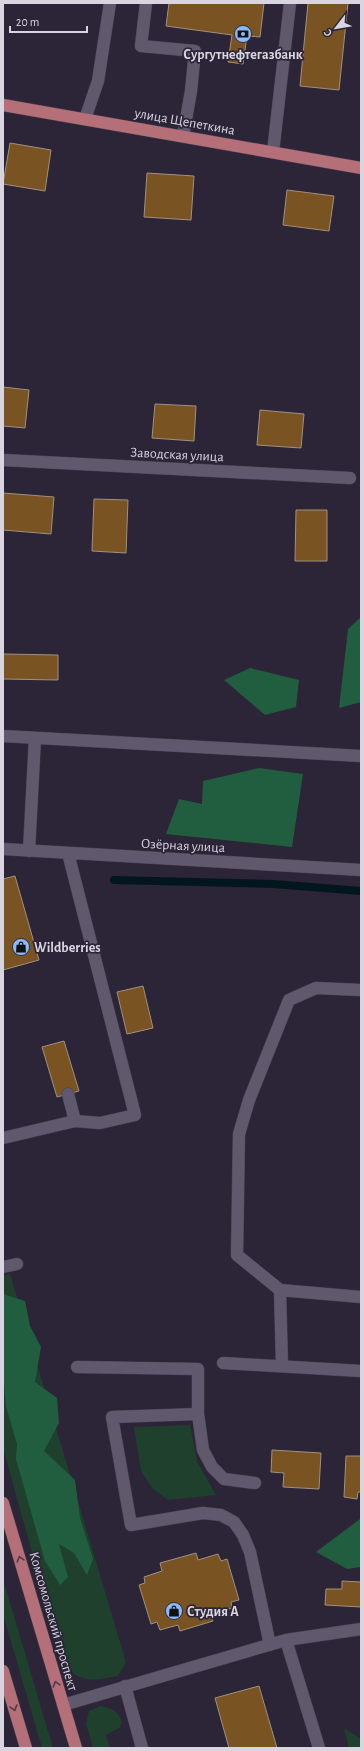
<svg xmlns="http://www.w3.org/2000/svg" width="364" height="1751" viewBox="0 0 364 1751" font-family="'Alegreya Sans',sans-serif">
  <rect width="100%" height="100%" fill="#2b2537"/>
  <!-- green -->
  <path fill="#1e402d" d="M10 1274 126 1662 118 1676C92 1680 83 1685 63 1664L3 1448V1276Z
    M190 1425 197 1461 216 1495 168 1500 153 1489 141 1471 134 1427Z
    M3 1579 53 1748H42L3 1614Z
    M100 1706C112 1708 119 1711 122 1723L119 1728 106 1735 110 1748H93L86 1724 89 1711Z
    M344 1728 361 1739V1748H349Z"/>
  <!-- forest -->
  <path fill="#215e3f" d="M361 617V702L339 708 348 629Z
    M250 668 299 680 296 707 265 715 224 680Z
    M259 768 303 774 292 847 166 834 179 799 202 804 203 781Z
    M3 1294 25 1301 30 1326 41 1347 35 1382 57 1398 59 1423 44 1451 75 1480 80 1518 93 1559 87 1575 74 1553 59 1544 68 1577 60 1585 45 1561 16 1459 17 1444 6 1407 3 1373Z
    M360 1519H361V1567L347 1569 316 1552Z"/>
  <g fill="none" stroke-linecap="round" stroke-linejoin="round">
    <!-- stream -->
    <path stroke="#01171d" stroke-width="8" d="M114 880 273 884 361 891"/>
  </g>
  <!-- building -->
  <path fill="#795422" stroke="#a1917e" d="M169 3H264L260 37 247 36 243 64 228 62 232 35 166 26Z
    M308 3H348L339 90 300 86Z
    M10 143 51 150 45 191 3 184Z
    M147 173 194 176 191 220 144 217Z
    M287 190 334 196 329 231 283 225Z
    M3 387 29 390 25 428 3 426Z
    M155 404 196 406 194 441 152 438Z
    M260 410 304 414 301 448 257 445Z
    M3 493 54 497 51 534 3 530Z
    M94 499 128 500 126 553 92 551Z
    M296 510H327V561H295Z
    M3 654 58 655V680L3 679Z
    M15 876 39 960 3 970V879Z
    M143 986 153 1028 127 1034 117 992Z
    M64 1041 79 1091 57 1097 42 1047Z
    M272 1450 321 1453 319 1489 283 1487 284 1473 271 1472Z
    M346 1456H361V1492H358L357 1499 344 1497Z
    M196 1553 198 1560 218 1554 221 1561 227 1559 239 1600 231 1602 232 1608 211 1615 213 1621 180 1631 178 1625 160 1630 157 1622 151 1624 139 1585 145 1583 144 1577 162 1571 160 1563Z
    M342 1581 361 1582V1607L325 1605 326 1589H342Z
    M259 1686 277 1748H229L215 1698Z"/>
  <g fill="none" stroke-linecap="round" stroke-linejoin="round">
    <!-- minor casing -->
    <g stroke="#474251" stroke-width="13">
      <path id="minor" d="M146 3 141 46 195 51 191 91 183 136
        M85 119 98 81 110 3
        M273 152 290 3
        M3 460 350 478
        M3 736 361 756
        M3 849 361 870
        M29 851 35 738
        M361 990 316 988 289 1000 249 1100 239 1134 237 1255 280 1290 361 1297
        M68 1094 75 1121
        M3 1138 75 1121 100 1123 135 1115 68 853
        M3 1267 17 1264
        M280 1290 282 1366
        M223 1363 361 1371
        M77 1367 198 1369V1414L203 1450 212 1467 224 1479 255 1483
        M198 1414 112 1417 131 1525 203 1513 221 1515 234 1522 243 1535 250 1552 270 1645
        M286 1640 319 1748
        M125 1686 142 1748
        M63 1705 286 1640 361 1629"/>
    </g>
    <!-- major casing -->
    <g stroke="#474251" stroke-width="13">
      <path id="major" d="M3 105 361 168
        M3 1503 76 1748
        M3 1671 26 1748"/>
    </g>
    <!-- minor -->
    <use href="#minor" stroke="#60596e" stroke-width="12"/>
    <!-- major -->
    <use href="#major" stroke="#b46f79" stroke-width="12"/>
  </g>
  <!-- one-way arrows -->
  <defs><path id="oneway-chevron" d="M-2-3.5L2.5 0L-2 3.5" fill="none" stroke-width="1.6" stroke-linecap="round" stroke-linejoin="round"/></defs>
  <g stroke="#543b4b">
    <use href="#oneway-chevron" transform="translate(20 1559) rotate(-106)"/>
    <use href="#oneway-chevron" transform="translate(56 1684) rotate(-106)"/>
    <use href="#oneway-chevron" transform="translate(14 1708) rotate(74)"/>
  </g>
  <!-- icons -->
  <defs>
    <g id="bank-disc" transform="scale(0.9)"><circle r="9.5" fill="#8abafc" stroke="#2b2537"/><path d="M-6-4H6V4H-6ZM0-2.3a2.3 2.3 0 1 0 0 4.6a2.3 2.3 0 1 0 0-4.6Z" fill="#111"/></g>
    <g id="shop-disc" transform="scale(0.9)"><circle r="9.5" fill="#8abafc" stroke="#2b2537"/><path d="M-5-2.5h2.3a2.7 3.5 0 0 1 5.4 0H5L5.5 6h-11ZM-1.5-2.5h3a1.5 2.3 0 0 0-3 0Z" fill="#111"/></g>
  </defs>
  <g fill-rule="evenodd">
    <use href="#bank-disc" x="243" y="34"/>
    <use href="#shop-disc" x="21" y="947"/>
    <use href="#shop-disc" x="174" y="1611"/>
  </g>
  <g text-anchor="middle" stroke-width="3.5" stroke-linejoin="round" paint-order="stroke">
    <!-- poi labels -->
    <g font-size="14" font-weight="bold" fill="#d8d5e1" stroke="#2b2537" text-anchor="start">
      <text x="243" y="59" text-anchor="middle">Сургутнефтегазбанк</text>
      <text x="34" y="952">Wildberries</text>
      <text x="187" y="1616">Студия А</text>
    </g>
    <!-- street labels -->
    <g font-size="14" fill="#d8d5e1" stroke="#2b2537">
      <text transform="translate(185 121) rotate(10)" y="5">улица Щепеткина</text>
      <text transform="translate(177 454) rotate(3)" y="5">Заводская улица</text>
      <text transform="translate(183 845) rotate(3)" y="5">Озёрная улица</text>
      <text transform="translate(54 1621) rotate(74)" y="5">Комсомольский проспект</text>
    </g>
  </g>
  <!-- border -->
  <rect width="364" height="1751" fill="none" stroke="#d8d5e1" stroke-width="8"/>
  <!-- north arrow -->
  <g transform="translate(336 28) rotate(239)" stroke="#2b2537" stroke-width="3" paint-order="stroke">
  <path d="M0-3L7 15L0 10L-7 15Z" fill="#d8d5e1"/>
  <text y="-6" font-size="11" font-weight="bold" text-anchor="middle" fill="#d8d5e1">С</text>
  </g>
  <!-- scale -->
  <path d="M10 26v6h77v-6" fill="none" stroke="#d8d5e1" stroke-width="2"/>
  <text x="16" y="26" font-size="12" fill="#d8d5e1" stroke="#2b2537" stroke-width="3" paint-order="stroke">20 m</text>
</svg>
